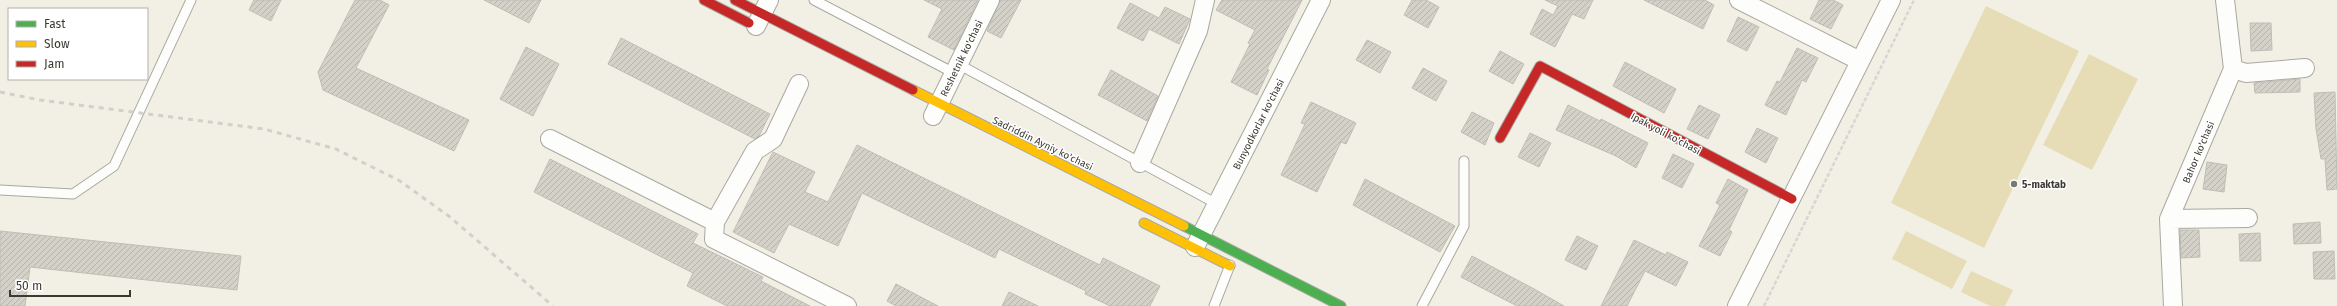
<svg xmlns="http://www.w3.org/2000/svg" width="2337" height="306" viewBox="0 0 2337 306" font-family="'Fira Sans',sans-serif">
  <defs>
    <pattern id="building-hatch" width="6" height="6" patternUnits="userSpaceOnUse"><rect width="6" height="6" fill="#d3d1c8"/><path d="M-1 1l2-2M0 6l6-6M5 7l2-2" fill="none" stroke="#b6b4ac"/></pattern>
  </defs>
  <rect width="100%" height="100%" fill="#f2f0e5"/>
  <!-- pitch -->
  <path fill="#e6dcb6" d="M1986 6 2079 51 1984 248 1891 203Z
    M2089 54 2138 79 2092 170 2043 145Z
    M1906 231 1967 261 1952 289 1892 259Z
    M1971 271 2013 290 2005 306H1990L1961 292Z"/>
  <!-- building -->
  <path fill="url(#building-hatch)" stroke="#bfbeb6" d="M254 0H281L271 21 249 10Z
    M355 0H380L389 5 356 68 469 120 454 151 323 90 318 72Z
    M484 0H541L529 23Z
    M924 0H978L954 50 928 37 942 9Z
    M1000 0H1021L1001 38 987 31Z
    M1222 0H1302L1267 69 1269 70 1257 95 1231 82 1250 44 1248 43 1255 30 1216 10Z
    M1412 0H1426L1439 7 1428 28 1404 15Z
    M1545 0H1593L1584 19 1572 14 1555 47 1530 34 1542 9 1553 15 1558 6Z
    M1644 0H1705L1714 5 1703 29Z
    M1819 0H1833L1843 5 1831 29 1810 19Z
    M1130 3 1159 18 1165 7 1190 19 1179 44 1149 29 1143 41 1117 28Z
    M1738 17 1759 27 1747 51 1727 41Z
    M2250 23H2271L2272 50 2251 51Z
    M621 38 770 114 759 136 755 139 608 64Z
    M1367 40 1391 52 1380 73 1356 60Z
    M526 47 559 64 533 116 500 99Z
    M1797 48 1818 58 1806 82 1802 80 1786 115 1765 105 1777 81 1780 82Z
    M1500 51 1524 64 1513 84 1489 71Z
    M1625 62 1676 89 1664 113 1613 86Z
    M1423 68 1447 81 1436 101 1412 88Z
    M1111 70 1158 96 1147 121 1098 95Z
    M2300 79V92L2255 93 2254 83Z
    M2335 92 2337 189 2327 190 2325 159H2321L2316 129 2314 93Z
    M1311 102 1356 123 1346 144 1341 142 1317 192 1281 175 1305 124 1301 123Z
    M1568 105 1600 121 1601 119 1648 143 1636 168 1616 156 1556 130Z
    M1699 105 1720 115 1708 139 1687 129Z
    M1472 112 1494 123 1485 145 1461 132Z
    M1757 128 1778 138 1766 163 1745 152Z
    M1530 133 1551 143 1539 167 1518 157Z
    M857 145 1100 265 1103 258 1160 286 1150 306H1110L1085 294 1086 291 999 249 995 258 862 193 838 246 789 224 774 253 733 232 773 152 815 172 805 192 828 202Z
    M1673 154 1694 164 1682 188 1662 178Z
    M550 159 698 234 693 243 763 277 761 281 810 306H727L687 286 693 273 534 192Z
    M2207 162 2227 165 2224 192 2203 189Z
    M1365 179 1455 226 1440 252 1353 205Z
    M1728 179 1748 190 1729 230 1732 232 1720 256 1699 246 1720 205 1716 203Z
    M2320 222 2321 243 2294 244 2293 224Z
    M2180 230H2199L2200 257 2181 258Z
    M0 231 241 256 237 290 30 267 25 306H0Z
    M2260 233 2261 261H2240L2239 234Z
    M1577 236 1598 246 1586 270 1565 260Z
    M1634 240 1666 255 1667 252 1688 262 1676 286 1645 271 1627 306H1601Z
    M2334 251 2335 279H2314L2313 252Z
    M1472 256 1536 290 1564 306H1517L1484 289 1461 277Z
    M896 284 938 306H896L887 301Z
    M1009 292 1038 306H1002Z"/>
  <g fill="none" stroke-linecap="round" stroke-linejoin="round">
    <!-- lane casing -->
    <g stroke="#a9a8a0" stroke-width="11">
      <path id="lane" d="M814 0 954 73
        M958 64 1217 204
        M0 190 73 194 114 166 191 0
        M1214 306 1230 265
        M1422 306 1464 226V161"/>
    </g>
    <!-- street casing -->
    <g stroke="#a9a8a0" stroke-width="20">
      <path id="street" d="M1739 0 1860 61
        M756 26 769 0
        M2233 69 2246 73 2305 68
        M799 84 773 139 755 151 715 222 714 239 847 306
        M933 116 990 0
        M550 139 715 222
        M1140 163 1198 31 1205 0
        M2169 219 2248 218
        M1195 247 1321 0
        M1737 306 1891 0
        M2173 306 2169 219 2233 69 2225 0"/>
    </g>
    <!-- fast casing -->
    <g stroke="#a9a8a0" stroke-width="11">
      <path id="fast" d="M1184 226 1341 306"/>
    </g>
    <!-- slow casing -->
    <g stroke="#a9a8a0" stroke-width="11">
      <path id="slow" d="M913 90 1184 226
        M1144 223 1230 266"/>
    </g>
    <!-- jam casing -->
    <g stroke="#a9a8a0" stroke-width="11">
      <path id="jam" d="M704 0 749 23
        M735 0 913 90
        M1500 138 1540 66 1792 199"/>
    </g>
    <!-- path -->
    <path stroke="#d8d6d3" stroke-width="2.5" stroke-dasharray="4 2" stroke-linecap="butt" d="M1764 306 1914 0"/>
    <!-- lane -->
    <use href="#lane" stroke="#fdfdfb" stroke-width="9"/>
    <!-- street -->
    <use href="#street" stroke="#fdfdfb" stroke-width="18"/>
    <!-- fast -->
    <use href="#fast" stroke="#4caf50" stroke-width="9"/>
    <!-- slow -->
    <use href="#slow" stroke="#ffc107" stroke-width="9"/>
    <!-- jam -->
    <use href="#jam" stroke="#c62828" stroke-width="9"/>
    <!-- rail -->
    <path stroke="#d0d0cc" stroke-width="3" stroke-dasharray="5 5" stroke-linecap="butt" d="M0 92 40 100 264 129 336 149 400 181 450 217 553 306"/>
  </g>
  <!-- markers -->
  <circle fill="#7b7970" stroke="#fff" stroke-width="1.5" cx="2014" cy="184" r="4"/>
  <g text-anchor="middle" stroke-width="3" stroke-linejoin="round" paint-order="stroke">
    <!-- street labels -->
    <g font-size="10" fill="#3b3931" stroke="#fff">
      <text transform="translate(961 58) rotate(-64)" y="4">Reshetnik ko'chasi</text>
      <text transform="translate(1258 124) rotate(-63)" y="4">Bunyodkorlar ko'chasi</text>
      <text transform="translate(1666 133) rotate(28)" y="4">Ipak yoli ko'chasi</text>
      <text transform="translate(1043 143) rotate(26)" y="4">Sadriddin Ayniy ko'chasi</text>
      <text transform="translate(2198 152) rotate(-67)" y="4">Bahor ko'chasi</text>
    </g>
    <!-- poi labels -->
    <g font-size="10" font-weight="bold" fill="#3b3931" stroke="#fff" text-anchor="start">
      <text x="2022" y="188">5-maktab</text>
    </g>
  </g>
  <!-- legend -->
  <rect x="8" y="8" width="140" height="72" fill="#ffffff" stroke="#b1b0ad"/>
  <rect x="16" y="21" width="20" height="6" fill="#4caf50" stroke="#b1b0ad"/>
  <text x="44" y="28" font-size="12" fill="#3b3931">Fast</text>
  <rect x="16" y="41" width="20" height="6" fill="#ffc107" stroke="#b1b0ad"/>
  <text x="44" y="48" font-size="12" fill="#3b3931">Slow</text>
  <rect x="16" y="61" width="20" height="6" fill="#c62828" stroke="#b1b0ad"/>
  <text x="44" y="68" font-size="12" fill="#3b3931">Jam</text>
  <!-- scale -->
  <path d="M10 290v6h120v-6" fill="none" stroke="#3b3931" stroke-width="2"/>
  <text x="16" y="290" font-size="12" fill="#3b3931" stroke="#ffffff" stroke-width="3" paint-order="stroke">50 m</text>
</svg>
